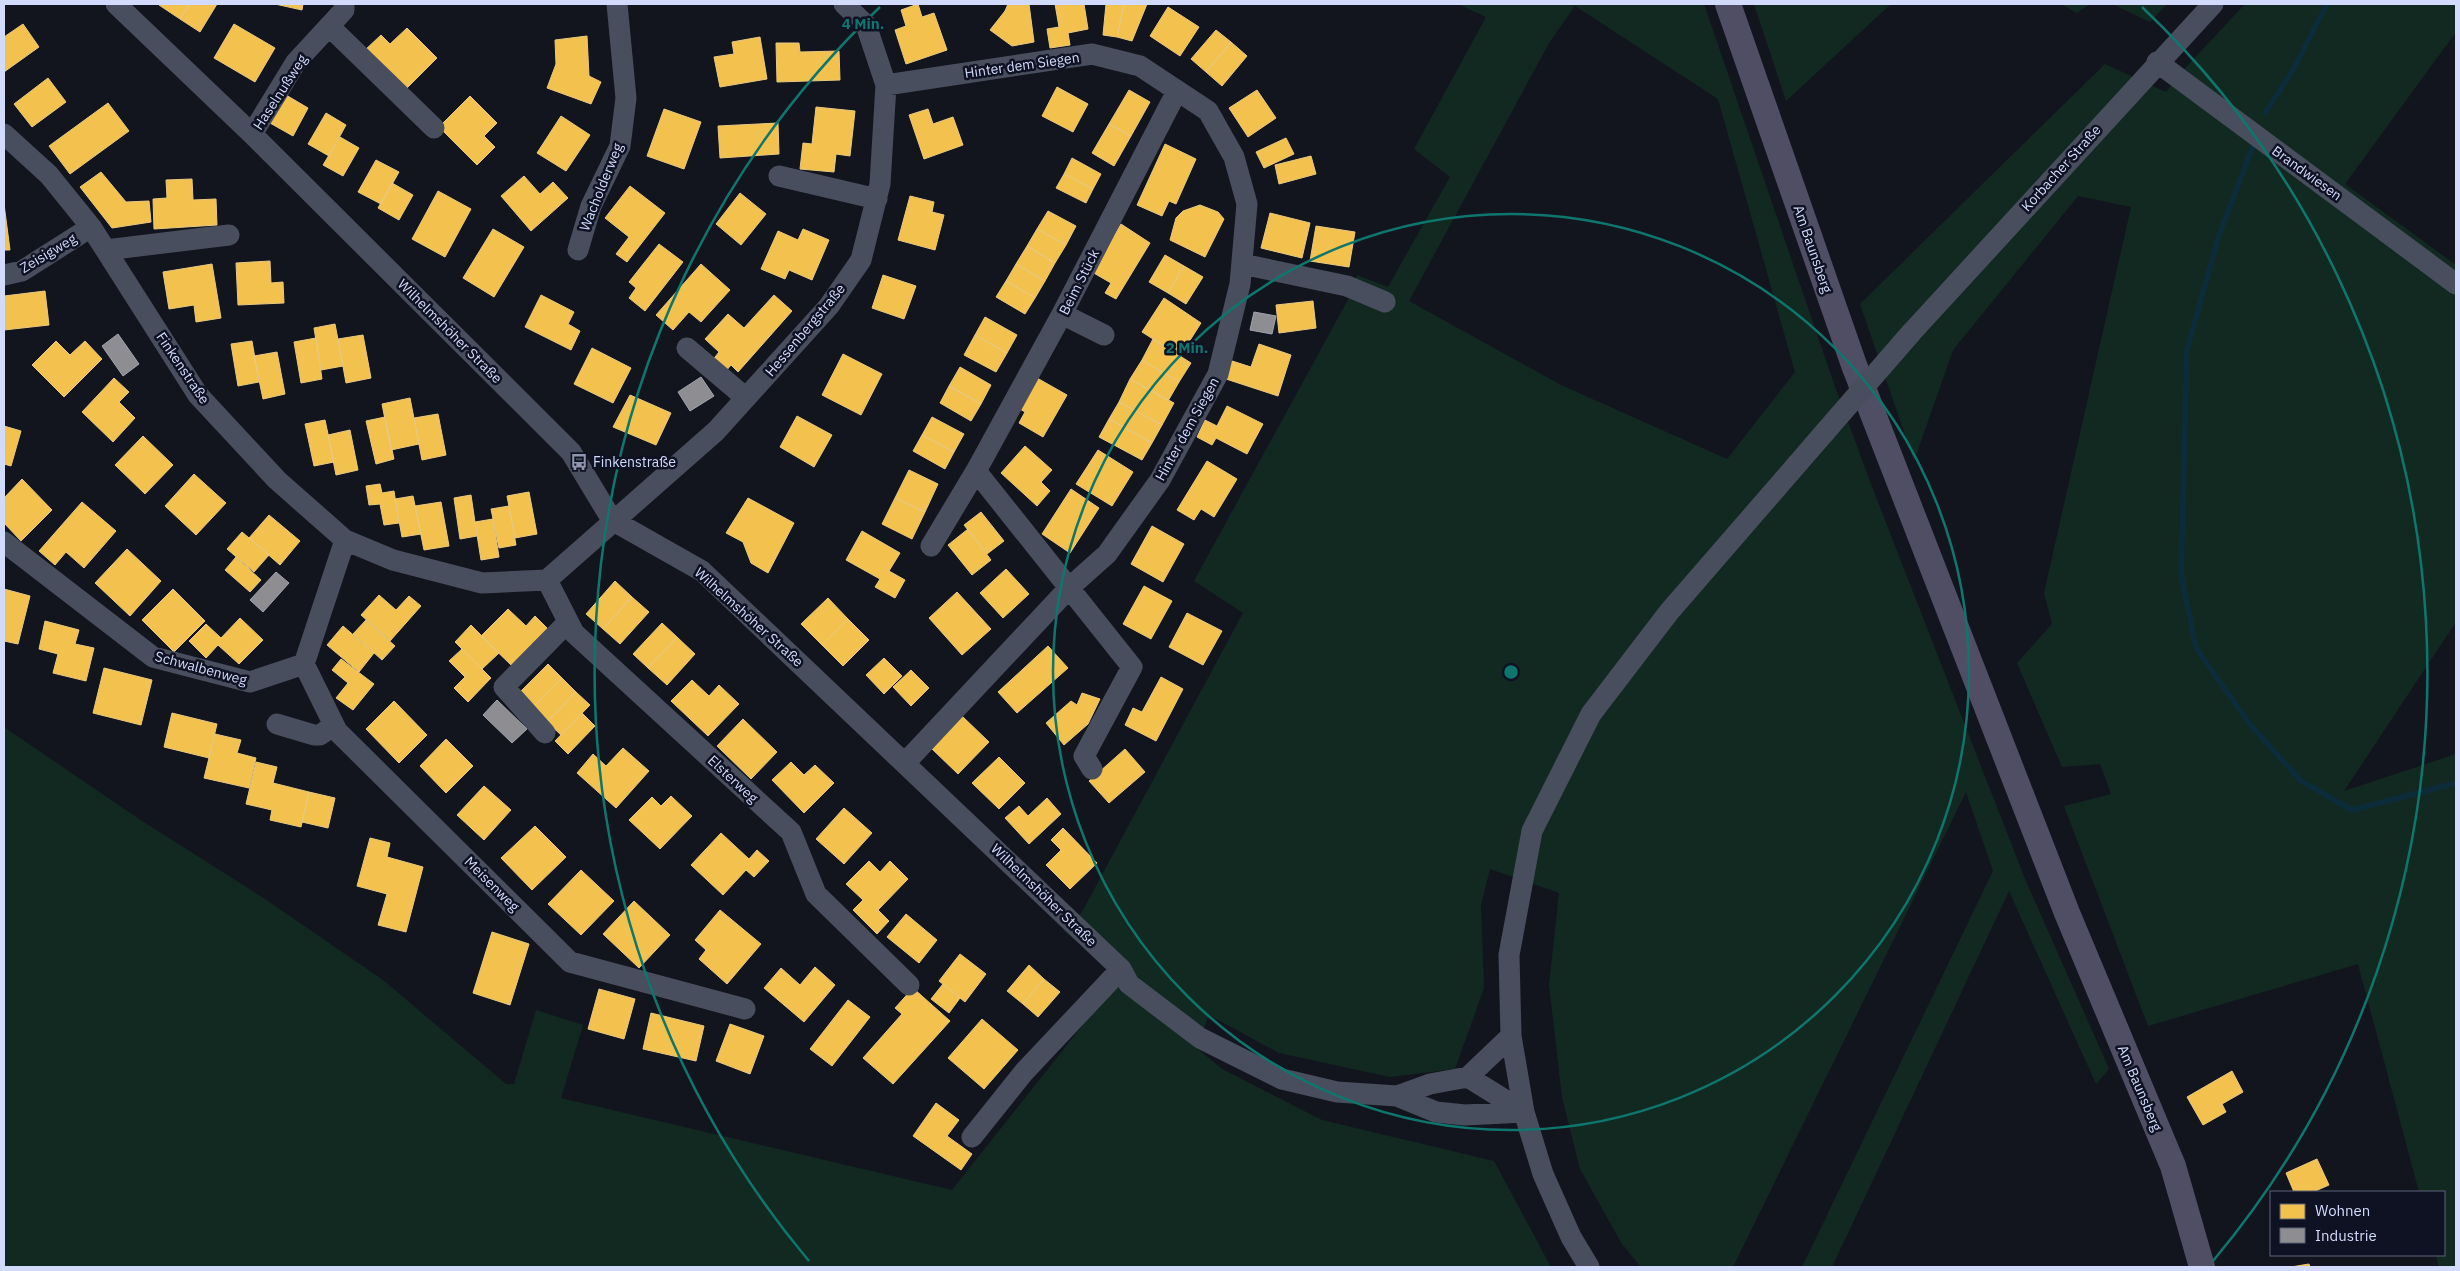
<svg xmlns="http://www.w3.org/2000/svg" width="2460" height="1271" viewBox="0 0 2460 1271" font-family="'IBM Plex Sans',sans-serif">
  <rect width="100%" height="100%" fill="#13151e"/>
  <!-- green -->
  <path fill="#122922" fill-rule="evenodd" d="M1458 4H1704L1833 381 1872 487 2025 879 2109 1069 2096 1084 2009 891 1832 1267H1802L1993 871 1966 792 1733 1267H1641L1622 1244 1580 1169 1562 1097 1549 985 1559 893 1490 869 1481 905 1484 988 1455 1069 1390 1077 1279 1053 1209 1015 1200 1038 1150 1002 1063 930 1082 912 1243 613 1194 581 1350 296 1357 275 1388 287 1450 177 1414 149 1486 17ZM1575 6 1718 99 1795 372 1727 459 1561 385 1409 301 1549 43Z
    M1754 4H1891L1786 101Z
    M2061 4H2090L2077 13Z
    M2112 4H2167L2150 22Z
    M2245 4H2456V32L2345 184 2456 265V622L2344 791 2456 754V1267H2439L2436 1255H2444V1192H2419L2358 964 2148 1026 2064 806 2111 794 2100 764 2062 767 2017 663 2052 624 2044 593 2131 207 2078 196 1953 350 1914 461 1860 304 2105 64 2166 92 2187 66Z
    M4 727 139 819 262 897 383 980 506 1084H514L536 1010 583 1025 561 1098 952 1190 1117 982 1222 1069 1322 1120 1494 1161 1551 1267H4Z"/>
  <!-- homes -->
  <path fill="#f2c14e" stroke="#e9c982" d="M160 4H190L180 19 159 5Z
    M190 4H217L200 32 180 19Z
    M275 4H303L302 10Z
    M918 4 922 17 934 13 947 50 906 64 895 30 906 26 901 10Z
    M1008 4H1029L1034 42 1012 46 990 30 1005 11Z
    M1055 4H1084L1088 29 1068 33 1070 45 1050 48 1047 29 1059 27Z
    M1106 4H1124L1117 37 1103 35Z
    M1124 4H1147L1132 41 1117 37Z
    M1168 7 1199 27 1180 56 1150 36Z
    M23 24 39 47 4 72V37Z
    M234 24 275 48 255 82 214 58Z
    M407 28 437 58 404 91 364 51 381 35 390 44Z
    M1216 30 1231 42 1206 72 1191 59Z
    M587 36 589 76 601 82 591 104 547 88 556 64 555 40Z
    M760 37 767 79 720 87 714 57 734 54 732 42Z
    M1231 42 1247 56 1222 86 1206 72Z
    M776 43H799L800 52 839 51 840 80 777 82Z
    M48 78 66 102 32 127 14 104Z
    M1057 87 1088 104 1073 132 1042 116Z
    M1129 90 1150 102 1131 136 1109 124Z
    M1257 90 1276 118 1248 137 1229 108Z
    M286 95 308 108 293 136 270 123Z
    M470 96 497 123 484 136 495 147 477 165 439 127Z
    M108 103 129 131 70 174 49 146Z
    M816 107 855 111 850 156 836 154 834 172 800 169 803 143 812 144Z
    M664 109 701 122 684 169 647 156Z
    M928 109 933 124 953 117 963 145 924 159 909 115Z
    M326 113 346 125 329 156 308 144Z
    M561 116 590 135 566 171 537 153Z
    M778 123 779 154 720 158 718 126Z
    M1109 124 1131 136 1114 166 1092 153Z
    M340 137 359 148 343 176 323 165Z
    M1286 138 1294 154 1264 168 1256 152Z
    M1165 144 1196 159 1176 204 1169 201 1162 216 1137 205Z
    M1311 156 1316 174 1279 184 1275 165Z
    M1072 158 1101 174 1093 189 1064 174Z
    M376 160 399 172 381 204 358 192Z
    M101 172 126 202 149 201 151 222 112 228 80 187Z
    M1064 174 1093 189 1086 203 1056 188Z
    M524 176 540 194 553 182 568 198 531 231 501 196Z
    M192 179 193 200 216 199 217 225 154 229 153 199 167 198 166 180Z
    M392 183 413 195 399 220 378 208Z
    M630 186 665 213 627 262 616 254 629 237 605 218Z
    M438 191 471 209 445 257 412 239Z
    M740 193 766 214 741 245 716 224Z
    M910 196 934 202 932 212 944 215 935 250 898 240Z
    M4 204 10 250H4Z
    M1200 205 1218 212 1224 219 1205 257 1170 240 1176 218 1183 211Z
    M1048 211 1076 226 1066 245 1037 229Z
    M1270 213 1310 223 1302 258 1261 248Z
    M1121 224 1150 243 1116 299 1105 293 1111 283 1092 272Z
    M1316 226 1355 232 1349 267 1310 261Z
    M493 229 524 247 494 297 463 278Z
    M803 229 829 240 812 280 789 270 785 279 761 269 778 231 798 240Z
    M1037 229 1066 245 1055 263 1027 246Z
    M659 244 683 262 645 311 629 298 636 288 629 282Z
    M1027 246 1055 263 1045 281 1016 264Z
    M1165 255 1184 266 1168 293 1149 282Z
    M270 261 271 283 283 282 284 303 238 305 236 263Z
    M212 264 221 318 196 322 194 305 169 309 163 272Z
    M701 264 730 290 701 322 689 312 673 330 656 315Z
    M1016 264 1045 281 1035 298 1006 281Z
    M1184 266 1203 277 1186 304 1168 293Z
    M883 275 916 286 904 319 872 308Z
    M1006 281 1035 298 1025 314 996 297Z
    M45 291 49 325 4 330V296Z
    M541 295 574 312 568 324 580 331 571 350 525 327Z
    M774 295 792 311 738 372 731 365 725 372 712 361 719 352 705 339 728 314 744 328Z
    M1164 298 1201 323 1180 356 1142 332Z
    M1313 301 1316 328 1279 333 1276 305Z
    M985 317 1017 335 1007 353 975 335Z
    M335 324 343 366 321 370 314 328Z
    M363 335 371 378 346 383 338 339Z
    M975 335 1007 353 996 372 964 355Z
    M316 338 322 379 301 383 294 342Z
    M1153 339 1191 363 1179 382 1142 360Z
    M56 341 70 355 85 341 102 359 64 397 32 365Z
    M252 341 259 382 238 386 231 344Z
    M1259 344 1291 355 1278 396 1223 378 1229 360 1251 367Z
    M592 348 631 368 613 403 574 384Z
    M277 352 285 394 263 399 254 356Z
    M843 354 882 374 861 415 822 395Z
    M1142 360 1179 382 1168 401 1130 379Z
    M960 367 991 385 981 404 949 386Z
    M114 378 129 392 119 402 135 418 113 442 82 412Z
    M1037 378 1067 395 1043 437 1019 423 1025 412 1020 409Z
    M1130 379 1174 403 1162 425 1119 402Z
    M949 386 981 404 971 421 940 403Z
    M630 395 671 413 656 445 613 427Z
    M410 398 419 444 391 450 382 404Z
    M1119 402 1162 425 1152 443 1109 419Z
    M1227 406 1263 424 1247 454 1216 438 1212 445 1197 437 1205 420 1217 426Z
    M438 414 446 455 422 460 414 418Z
    M797 416 832 435 814 467 780 447Z
    M385 417 394 459 376 464 366 421Z
    M932 417 964 434 954 452 922 435Z
    M1109 419 1152 443 1142 460 1099 437Z
    M325 420 334 462 314 466 305 424Z
    M4 426 21 431 11 466 4 464Z
    M350 430 358 470 336 475 328 435Z
    M922 435 954 452 945 469 913 451Z
    M143 436 173 465 145 494 115 465Z
    M1025 446 1052 470 1041 482 1050 491 1037 506 1001 473Z
    M1098 450 1133 472 1112 506 1076 484Z
    M1207 461 1237 479 1214 517 1201 509 1194 520 1177 510Z
    M909 470 938 484 925 512 895 498Z
    M194 474 226 503 196 535 165 506Z
    M22 479 52 510 21 541 4 523V498Z
    M380 484 382 493 394 491 399 523 384 525 380 504 369 505 366 486Z
    M1071 489 1099 508 1070 553 1042 534Z
    M529 492 537 534 515 538 507 496Z
    M471 495 477 536 460 539 454 498Z
    M413 496 421 534 402 537 395 499Z
    M748 498 794 523 768 573 751 563 743 542 726 533Z
    M895 498 925 512 912 539 882 524Z
    M82 502 116 531 84 568 66 552 55 565 39 551Z
    M441 502 449 546 424 550 415 506Z
    M509 506 516 545 499 548 491 509Z
    M981 512 1004 541 987 554 964 525Z
    M269 515 300 541 280 565 249 538Z
    M493 519 499 557 481 560 475 522Z
    M1152 526 1184 544 1163 582 1131 564Z
    M968 529 991 560 972 575 948 545Z
    M862 531 900 553 889 571 905 580 895 598 875 587 880 579 846 560Z
    M242 532 269 555 254 572 227 549Z
    M127 549 161 581 130 616 95 583Z
    M236 557 261 580 250 592 225 570Z
    M1006 569 1029 594 1003 618 980 593Z
    M615 581 632 597 603 629 586 614Z
    M1144 586 1172 601 1151 639 1123 624Z
    M4 589 30 596 18 644 4 641Z
    M173 589 205 621 174 652 142 620Z
    M957 592 991 629 962 655 929 618Z
    M379 595 396 610 409 596 421 606 390 641 361 615Z
    M632 597 649 612 620 644 603 629Z
    M828 598 848 619 822 645 801 624Z
    M508 609 526 626 535 616 548 629 511 665 481 636Z
    M1187 613 1222 631 1203 665 1169 647Z
    M240 618 263 640 239 664 218 645 206 658 189 641 206 624 221 638Z
    M848 619 869 640 843 666 822 645Z
    M366 620 395 646 382 660 353 634Z
    M45 621 79 630 75 644 94 648 86 681 53 673 58 654 39 649Z
    M662 623 677 637 648 668 633 654Z
    M471 625 499 653 482 669 455 642Z
    M343 626 374 653 359 672 327 645Z
    M677 637 695 654 667 685 648 668Z
    M1048 646 1068 668 1017 713 998 692Z
    M462 649 491 678 468 702 454 688 465 677 449 661Z
    M884 658 902 676 884 694 866 675Z
    M341 659 374 684 353 710 336 698 348 683 332 670Z
    M548 664 562 678 533 707 519 693Z
    M104 668 152 680 141 725 93 713Z
    M911 670 929 688 911 706 893 687Z
    M1161 677 1183 689 1156 741 1125 725 1133 708 1142 712Z
    M562 678 576 692 547 722 533 707Z
    M692 680 709 696 719 685 739 704 708 736 671 701Z
    M576 692 590 705 561 735 547 722Z
    M1082 693 1100 699 1088 724 1064 745 1046 723 1071 701 1077 705Z
    M394 701 427 735 399 763 366 729Z
    M172 713 217 724 209 758 164 747Z
    M582 713 595 726 568 754 555 741Z
    M962 716 989 742 958 774 931 748Z
    M743 719 777 752 751 779 717 746Z
    M215 734 241 740 237 753 256 758 249 788 204 778Z
    M446 739 473 766 446 793 420 766Z
    M623 748 649 771 616 808 577 773 593 754 606 766Z
    M1125 749 1145 772 1109 803 1089 781Z
    M999 757 1025 783 999 809 972 783Z
    M256 762 277 767 273 783 309 792 301 827 270 820 272 810 246 804Z
    M791 762 804 775 815 765 834 783 804 813 772 780Z
    M484 786 511 810 484 840 457 815Z
    M309 792 335 798 328 828 302 822Z
    M671 796 692 816 660 849 629 820 652 797 661 806Z
    M1047 798 1061 814 1029 844 1005 818 1019 806 1028 816Z
    M844 808 872 833 844 864 816 839Z
    M535 826 566 857 532 890 501 858Z
    M1063 828 1097 863 1070 889 1046 865 1061 850 1051 840Z
    M721 833 749 859 757 850 769 861 754 877 746 870 723 895 691 865Z
    M370 838 390 843 387 857 423 867 406 932 378 925 387 894 357 886Z
    M869 861 880 872 890 861 908 879 878 910 889 921 877 934 853 910 863 900 846 884Z
    M581 870 614 901 581 935 548 904Z
    M634 901 670 935 639 968 603 934Z
    M720 910 761 944 727 984 699 959 706 950 695 940Z
    M906 914 937 940 919 963 887 937Z
    M492 932 529 944 510 1005 473 993Z
    M960 954 986 974 965 1002 939 981Z
    M1029 965 1044 979 1023 1004 1007 991Z
    M815 967 835 985 804 1022 764 988 781 968 800 985Z
    M1044 979 1060 992 1038 1017 1023 1004Z
    M943 984 960 998 949 1013 931 999Z
    M913 988 950 1021 893 1084 863 1058 902 1014 895 1008Z
    M599 989 635 999 624 1039 588 1029Z
    M848 1000 870 1017 832 1066 810 1049Z
    M651 1013 704 1026 696 1061 643 1049Z
    M982 1019 1018 1050 984 1089 948 1058Z
    M730 1024 764 1036 750 1074 716 1061Z
    M2232 1071 2243 1092 2222 1104 2226 1112 2203 1125 2187 1097Z
    M936 1103 959 1120 947 1136 972 1154 961 1170 913 1136Z
    M2317 1159 2329 1185 2313 1192H2294L2286 1173Z
    M2309 1264 2310 1267H2291Z"/>
  <!-- industry -->
  <path fill="#8d8d92" stroke="#a2a4b2" d="M1254 312 1276 316 1272 334 1250 330Z
    M118 334 139 364 123 376 102 346Z
    M701 377 714 396 690 411 678 392Z
    M276 572 289 583 263 612 250 600Z
    M497 700 527 729 512 743 483 715Z"/>
  <g fill="none" stroke-linecap="round" stroke-linejoin="round">
    <!-- stream -->
    <path stroke="#0d2c3b" stroke-width="5.5" d="M2265 113 2293 70 2327 4
      M2253 146 2219 235 2187 350 2181 575 2196 648 2248 722 2301 781 2352 810 2456 783"/>
    <!-- minor -->
    <path stroke="#494e5e" stroke-width="21" d="M116 4 252 134 571 452 612 520 702 571 1121 969 1129 984 1200 1038 1282 1079 1337 1092 1397 1096 1436 1112 1465 1115 1524 1112
      M329 26 434 128
      M2157 62 2456 284
      M886 85 1092 54 1140 66 1208 111 1234 157 1247 204 1240 284 1218 374 1160 480 1107 554 1070 587 905 763
      M4 134 49 175 91 227 198 395 277 480 345 540 393 560 482 583 547 580 716 431 829 306 861 260 880 184 886 85 866 25 844 4
      M252 134 296 62 344 10V4
      M779 176 877 199
      M106 250 229 235
      M578 250 591 206 620 146 626 98 617 4
      M1242 264 1347 286 1385 302
      M4 275 22 271 91 227
      M1062 314 1104 335
      M1911 333 2213 4
      M687 348 746 398
      M4 542 153 657 250 682 304 664 345 540
      M931 546 976 471
      M547 580 574 633 791 832 816 894 909 985
      M304 664 337 731 570 962 745 1009
      M277 724 314 735H320L334 725
      M545 733 504 687 568 622
      M1092 769 1084 756 1132 667 976 471 1062 314 1177 91
      M1468 1077 1511 1036
      M1397 1096 1430 1084 1468 1077 1524 1112
      M972 1137 1024 1072 1121 969
      M1589 1267 1571 1237 1543 1174 1524 1112 1511 1036 1509 955 1532 831 1591 714 1669 612 1825 432"/>
    <!-- major -->
    <path stroke="#4f4e65" stroke-width="26" d="M1728 4 1854 365 2067 913 2173 1166 2202 1267"/>
    <!-- minor-bridge -->
    <path stroke="#494e5e" stroke-width="21" d="M1825 432 1911 333"/>
  </g>
  <!-- distance rings -->
  <g fill="none" stroke="#0f766e" stroke-width="2.5">
    <circle cx="1511" cy="672" r="458"/>
    <path d="M809 1261A917 917 0 0 1 880 7M2142 7A917 917 0 0 1 2213 1261"/>
  </g>
  <!-- icons -->
  <defs>
    <g id="bus-bare" transform="scale(1.35)"><path d="M-5-6H5V4H4V6H2V4H-2V6H-4V4H-5ZM-3.5-4V0h7V-4ZM-3.5 1.2v1.5H-2V1.2ZM2 1.2v1.5H3.5V1.2Z" fill="#9096af" stroke="#0f1222" stroke-width="2.5" paint-order="stroke"/></g>
  </defs>
  <g fill-rule="evenodd">
    <use href="#bus-bare" x="579" y="462"/>
  </g>
  <g text-anchor="middle" stroke-width="5" stroke-linejoin="round" paint-order="stroke">
    <!-- street labels -->
    <g font-size="14" fill="#d3dbfd" stroke="#0f1222">
      <text transform="translate(1022 65) rotate(-8)" y="5">Hinter dem Siegen</text>
      <text transform="translate(280 92) rotate(-57)" y="5">Haselnußweg</text>
      <text transform="translate(2061 168) rotate(-48)" y="5">Korbacher Straße</text>
      <text transform="translate(2307 173) rotate(36)" y="5">Brandwiesen</text>
      <text transform="translate(601 187) rotate(-68)" y="5">Wacholderweg</text>
      <text transform="translate(1813 249) rotate(71)" y="5">Am Baunsberg</text>
      <text transform="translate(48 253) rotate(-31)" y="5">Zeisigweg</text>
      <text transform="translate(1079 282) rotate(-63)" y="5">Beim Stück</text>
      <text transform="translate(805 330) rotate(-50)" y="5">Hessenbergstraße</text>
      <text transform="translate(450 331) rotate(45)" y="5">Wilhelmshöher Straße</text>
      <text transform="translate(183 368) rotate(56)" y="5">Finkenstraße</text>
      <text transform="translate(1187 429) rotate(-61)" y="5">Hinter dem Siegen</text>
      <text transform="translate(749 617) rotate(42)" y="5">Wilhelmshöher Straße</text>
      <text transform="translate(201 668) rotate(15)" y="5">Schwalbenweg</text>
      <text transform="translate(733 779) rotate(43)" y="5">Elsterweg</text>
      <text transform="translate(492 884) rotate(45)" y="5">Meisenweg</text>
      <text transform="translate(1044 895) rotate(44)" y="5">Wilhelmshöher Straße</text>
      <text transform="translate(2140 1088) rotate(67)" y="5">Am Baunsberg</text>
    </g>
    <!-- poi labels -->
    <g font-size="14" fill="#d3dbfd" stroke="#0f1222" text-anchor="start">
      <text x="593" y="467">Finkenstraße</text>
    </g>
  </g>
  <circle cx="1511" cy="672" r="8" fill="#0f766e" stroke="#0f1222" stroke-width="2.5"/>
  <g font-size="15" text-anchor="middle" font-weight="bold" fill="#0f766e" stroke="#0f1222" stroke-width="5" stroke-linejoin="round" paint-order="stroke">
    <text x="863" y="29">4 Min.</text>
    <text x="1187" y="353">2 Min.</text>
  </g>
  <!-- border -->
  <rect width="2460" height="1271" fill="none" stroke="#d3dbfd" stroke-width="10"/>
  <!-- legend -->
  <rect x="2270" y="1191" width="175" height="65" fill="#0f1222" stroke="#5d627a"/>
  <rect x="2280" y="1204" width="25" height="15" fill="#f2c14e" stroke="#5d627a"/>
  <text x="2315" y="1216" font-size="15" fill="#d3dbfd">Wohnen</text>
  <rect x="2280" y="1228" width="25" height="15" fill="#8d8d92" stroke="#5d627a"/>
  <text x="2315" y="1241" font-size="15" fill="#d3dbfd">Industrie</text>
</svg>
